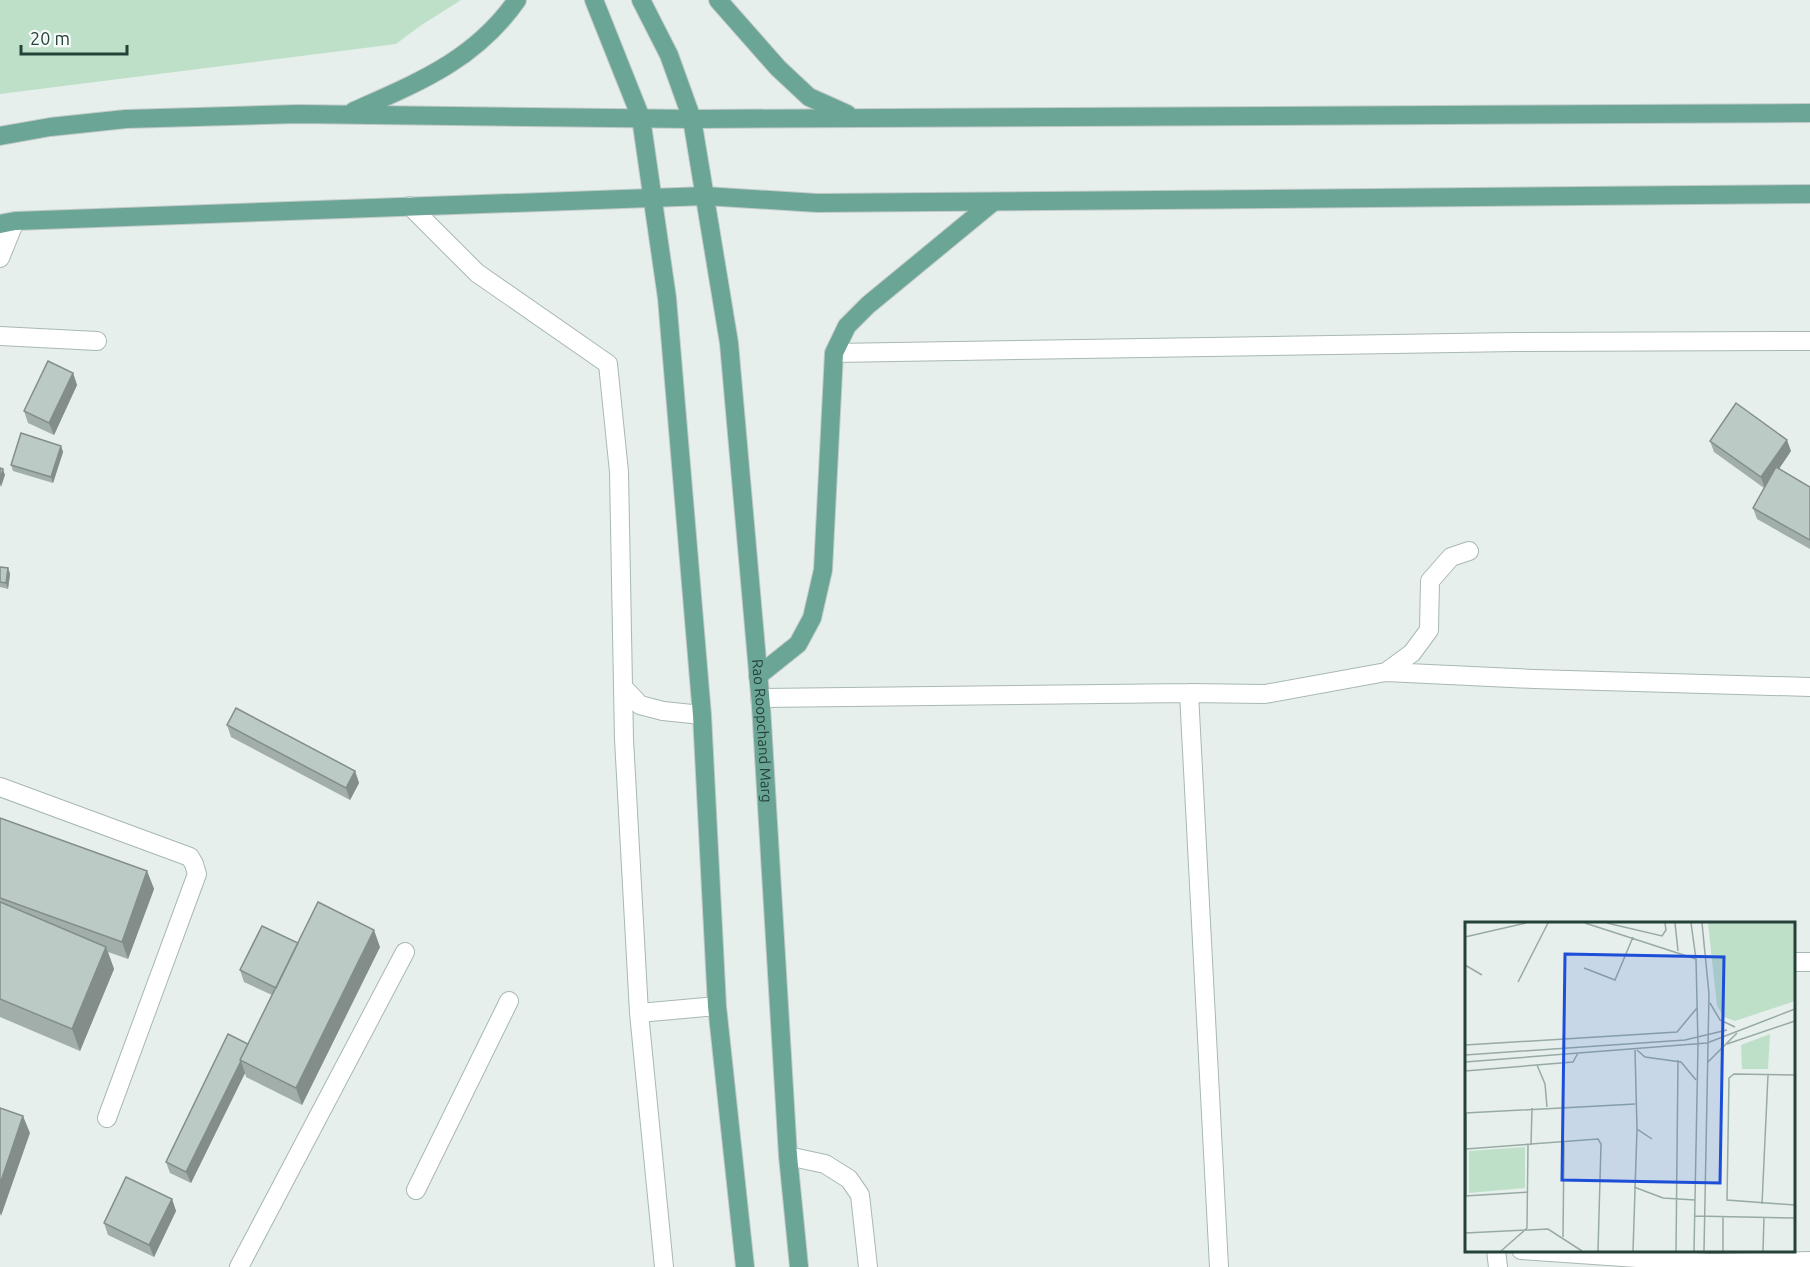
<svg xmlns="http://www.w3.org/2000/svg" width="1810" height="1267" viewBox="0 0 1810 1267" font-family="Ubuntu,sans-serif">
  <rect width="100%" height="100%" fill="#e6efeb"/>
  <!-- green -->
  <path fill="#bfe0c8" d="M0 0H461L420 26 396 44 0 94Z"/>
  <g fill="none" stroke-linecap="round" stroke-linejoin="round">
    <!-- minor casing -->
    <g stroke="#a8b8b2" stroke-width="20">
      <path id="minor" d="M410 206 477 273 608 364 619 472 624 739 639 1013 664 1267
        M0 258 15 221
        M0 336 97 341
        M834 353 1515 342 1810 341
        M1386 672 1534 679 1810 687
        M624 688 640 705 663 711 702 715
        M1189 693 1219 1267
        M760 698 1189 693 1265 694 1386 672 1412 653 1429 630 1430 581 1451 557 1469 551
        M0 787 190 857 194 864 197 874 107 1118
        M1794 962H1810
        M639 1013 717 1006
        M788 1156 825 1164 849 1179 860 1195 868 1267
        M416 1190 509 1001
        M1496 1250 1498 1267
        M1521 1250 1709 1263 1810 1261
        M239 1267 405 952"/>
    </g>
    <!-- major casing -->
    <g stroke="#c2cac8" stroke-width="20">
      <g id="major">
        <path d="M594 0 641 118 667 298 702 715 717 1006 745 1267"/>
        <path id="s1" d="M641 0 669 55 692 119 729 343 761 706 788 1156 799 1267"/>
        <path d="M718 0 778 68 809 97 847 114"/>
        <path d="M354 111C419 82 475 60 517 0"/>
        <path d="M0 136 50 127 126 119 298 114 692 119 1810 113"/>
        <path d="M0 224 15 221 705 196 817 203 1810 194"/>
        <path d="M758 676 798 644 812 618 823 570 834 353 847 326 868 305 993 202"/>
      </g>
    </g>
    <!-- minor -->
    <use href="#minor" stroke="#fff" stroke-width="18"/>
    <!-- major -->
    <use href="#major" stroke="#6aa596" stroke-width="18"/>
  </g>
  <!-- wall -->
  <path fill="#a1aea9" d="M73 373 77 385 54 435 28 423 24 411Z
    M1710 441 1791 451 1779 469 1810 487V549L1757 519 1753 508 1764 488 1714 452Z
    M61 446 63 452 53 483 13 471 11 465Z
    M0 567 8 568 10 574 8 589 0 587Z
    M227 725 355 771 359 783 350 800 231 737Z
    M0 818 147 871 154 889 128 959 108 952 114 969 80 1051 0 1017Z
    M298 943 380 947 302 1105 246 1077 245 1073 191 1183 170 1173 166 1162 248 1044 272 995 244 982 240 970Z
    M172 1199 176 1211 154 1257 108 1235 104 1223Z"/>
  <!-- shaded-wall -->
  <path fill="#838d89" d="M73 373 77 385 54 435 49 423Z
    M1787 440 1791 451 1765 489 1761 477Z
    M61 446 63 452 53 483 51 477Z
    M3 469 5 475 1 487 0 484V479Z
    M8 568 10 574 8 589 6 583Z
    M355 771 359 783 350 800 346 788Z
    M147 871 154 889 128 959 122 942Z
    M374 930 380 947 302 1105 296 1088Z
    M106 947 114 969 80 1051 72 1029Z
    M241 1061 245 1073 191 1183 186 1172Z
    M23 1116 30 1133 1 1216 0 1213V1184Z
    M172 1199 176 1211 154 1257 149 1245Z"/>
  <!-- building -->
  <path fill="#bbcac4" stroke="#838d89" stroke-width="1.5" d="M48 361 73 373 49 423 24 411Z
    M1736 403 1787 440 1761 477 1710 441Z
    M21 433 61 446 51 477 11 465Z
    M1776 467 1810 487V540L1753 508Z
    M0 468 3 469 0 479Z
    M0 567 8 568 6 583 0 582Z
    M236 708 355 771 346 788 227 725Z
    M0 818 147 871 122 942 0 898Z
    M0 902 106 947 72 1029 0 999Z
    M318 902 374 930 296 1088 240 1060Z
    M262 926 298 943 276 988 240 970Z
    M228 1034 248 1044 240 1060 241 1061 186 1172 166 1162Z
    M0 1108 23 1116 0 1184Z
    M126 1177 172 1199 149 1245 104 1223Z"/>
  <g text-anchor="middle" stroke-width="6" stroke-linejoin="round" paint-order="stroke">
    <!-- street labels -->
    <g font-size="15" fill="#24423a" stroke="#f7fbf9">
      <text dy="5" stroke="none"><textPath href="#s1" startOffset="746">Rao Roopchand Marg</textPath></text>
    </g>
  </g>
  <!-- overview -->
  <g transform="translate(1465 922)">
    <rect width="330" height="330" fill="#e6efeb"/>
    <path d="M243 1H330V79L270 99 259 95 252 84ZM305 112 303 147H277L276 123ZM60 225V266L4 271V229Z" fill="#bfe0c8"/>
    <path fill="none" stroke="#98aaa4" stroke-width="1.5" d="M120 1 231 37M142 1 197 14 201 8 200 1M210 1 213 29M226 1 231 37 233 123 229 329M237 1 244 72 239 329M0 15 61 1M0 43 17 53M119 46 150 58 168 15M53 60 83 1M245 81 255 98 270 105M262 122 330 99M0 123 212 110 232 86M170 128 172 207 187 217M172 128 180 135 216 140 231 158M0 133 220 118 262 108M0 140 242 121 330 87M243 140 272 111M72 143 80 162 82 185M0 149 108 140 113 131M330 153 269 152 264 156 262 278 330 283M0 191 170 182M1 191V274M66 223 67 186M1 227 133 217 136 222 133 329M169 265 198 276 230 278M0 274 63 270M297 282 303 153M230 294 330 296M0 311 83 307 117 329M98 315 99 219M36 329 62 306 63 223M168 329 172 207M211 329 213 138M258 329V295M298 329 299 295"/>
    <path fill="#1d4ed8" fill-opacity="0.15" stroke="#1d4ed8" stroke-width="3" d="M100 32 259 35 255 261 97 258Z"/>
    <rect width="330" height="330" fill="none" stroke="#24423a" stroke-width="3"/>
  </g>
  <!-- scale -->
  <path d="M21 45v9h106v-9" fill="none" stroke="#24423a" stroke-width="3"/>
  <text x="30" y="45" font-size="18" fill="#24423a" stroke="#f7fbf9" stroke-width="4.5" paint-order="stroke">20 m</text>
</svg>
